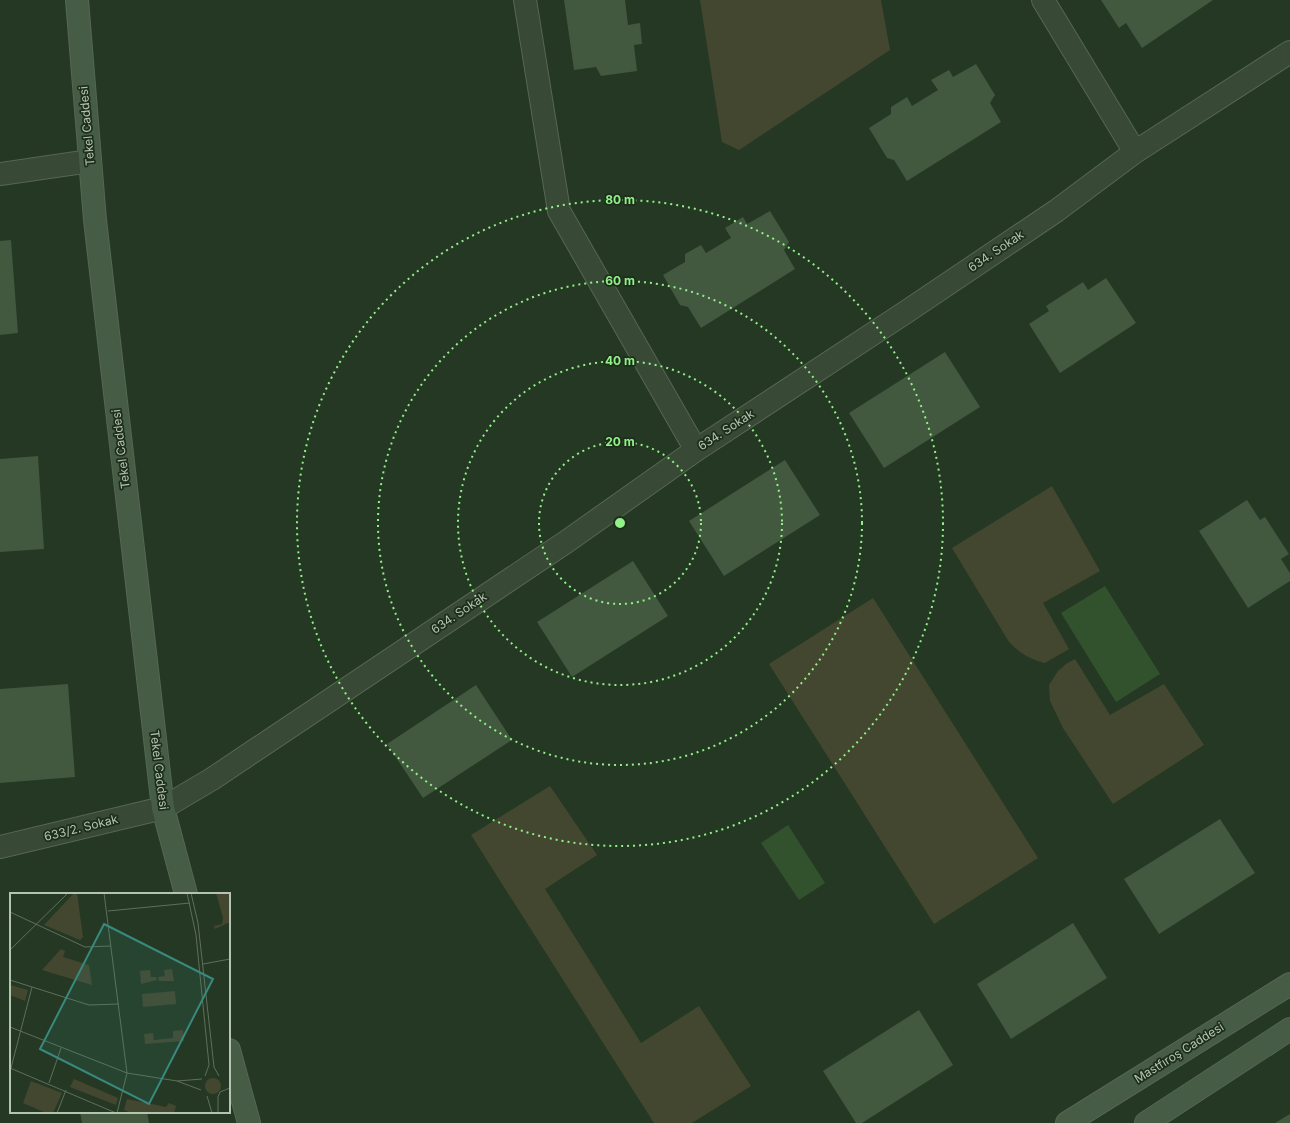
<svg xmlns="http://www.w3.org/2000/svg" width="1290" height="1123" viewBox="0 0 1290 1123" font-family="Inter,sans-serif">
  <rect width="100%" height="100%" fill="#253823"/>
  <!-- green -->
  <path fill="#434730" d="M700 0H881L890 50 739 150 722 142Z
    M1052 486 1100 571 1043 603 1069 649 1045 663C1029 659 1021 654 1009 642L952 548Z
    M873 598 1038 858 934 924 769 664Z
    M1075 659 1110 715 1164 684 1204 745 1113 804 1063 728 1050 701 1049 685 1058 671 1066 664Z
    M550 786 597 855 545 889 641 1043 699 1006 751 1086 692 1123H654L471 835Z"/>
  <!-- water -->
  <path fill="#31522d" d="M1105 586 1160 674 1116 702 1061 613Z
    M788 825 825 883 799 900 761 843Z"/>
  <!-- building -->
  <path fill="#42583f" d="M564 0H625L628 25 640 23 642 44 634 45 637 71 601 76 596 67 574 70Z
    M1101 0H1213L1142 48 1126 23 1119 28Z
    M976 64 995 95 990 103 1001 122 907 181 894 160 887 158 869 128 891 114V107L907 97 912 106 938 90 931 80 949 70 953 77Z
    M770 211 789 242 784 250 795 269 701 328 688 307 680 305 663 275 685 262V254L701 245 706 253 731 238 725 228 743 217 747 224Z
    M11 240 18 333 0 335V241Z
    M1106 278 1136 323 1060 373 1029 324 1049 311 1046 306 1083 282 1088 290Z
    M945 352 980 407 884 468 849 413Z
    M38 456 44 549 0 552V459Z
    M785 460 820 515 724 576 689 521Z
    M1247 500 1260 520 1265 517 1289 554 1281 559 1290 573V581L1248 608 1199 531Z
    M633 561 668 616 572 677 537 622Z
    M68 684 75 777 0 783V689Z
    M476 685 512 740 423 798 387 744Z
    M1220 819 1255 873 1159 934 1124 879Z
    M1073 923 1107 978 1011 1039 977 984Z
    M919 1010 953 1065 862 1123H856L823 1071Z
    M80 1112H147L149 1123H82Z
    M1290 1114V1123H1275Z"/>
  <g fill="none" stroke-linecap="round" stroke-linejoin="round">
    <!-- street casing -->
    <g stroke="#566754" stroke-width="24">
      <path id="street" d="M525 0 559 211 696 450
        M1043 0 1135 152
        M0 174 90 161
        M0 847 163 808 212 779 566 542 696 450 906 312 1056 211 1135 152 1290 52"/>
    </g>
    <!-- secondary casing -->
    <g stroke="#566754" stroke-width="24">
      <path id="secondary" d="M77 0 95 220 163 808 186 894
        M229 1050 249 1123
        M1067 1123 1290 984
        M1146 1123 1290 1029"/>
    </g>
    <!-- street -->
    <use href="#street" stroke="#384936" stroke-width="22"/>
    <!-- secondary -->
    <use href="#secondary" stroke="#465c44" stroke-width="22"/>
  </g>
  <!-- distance rings -->
  <g fill="none" stroke="#92f289" stroke-width="2" stroke-dasharray="2 4">
    <circle cx="620" cy="523" r="81"/>
    <circle cx="620" cy="523" r="162"/>
    <circle cx="620" cy="523" r="242"/>
    <circle cx="620" cy="523" r="323"/>
  </g>
  <g text-anchor="middle" stroke-width="3.5" stroke-linejoin="round" paint-order="stroke">
    <!-- street labels -->
    <g font-size="12" fill="#b3c5b1" stroke="#1d2e1b">
      <text transform="translate(87 126) rotate(-95)" y="4">Tekel Caddesi</text>
      <text transform="translate(996 251) rotate(-34)" y="4">634. Sokak</text>
      <text transform="translate(726 430) rotate(-33)" y="4">634. Sokak</text>
      <text transform="translate(121 449) rotate(-97)" y="4">Tekel Caddesi</text>
      <text transform="translate(459 613) rotate(-34)" y="4">634. Sokak</text>
      <text transform="translate(159 770) rotate(83)" y="4">Tekel Caddesi</text>
      <text transform="translate(81 828) rotate(-14)" y="4">633/2. Sokak</text>
      <text transform="translate(1179 1053) rotate(-32)" y="4">Mastfıroş Caddesi</text>
    </g>
  </g>
  <!-- overview -->
  <g transform="translate(10 893)">
    <rect width="220" height="220" fill="#253823"/>
    <path d="M64 0H67L73 44 70 47 34 32ZM206 0H220V29L205 36 204 33 212 31 213 25ZM51 56 55 58 53 64 79 72 82 92 32 77ZM162 76 164 88H149L148 84 155 83 154 77ZM140 77 141 84H146L147 87 131 91 130 78ZM0 92 18 97 15 108 0 102ZM165 98 166 111 133 114 132 101ZM173 137 174 148 135 151 134 141 143 140 144 147 163 145V138ZM195 193a8 8 0 1 1 16 0a8 8 0 1 1-16 0ZM64 186 108 205 106 212 60 194ZM21 188 52 200 43 220H36L13 210ZM117 206 156 214 159 210 166 213 164 220H121L114 217Z" fill="#434730"/>
    <path fill="none" stroke="#5e705c" stroke-width="1" d="M94 0 117 180 107 220M177 0 186 42 199 172 195 183M181 0 188 30 204 174 209 183M98 18 180 10M0 19 75 54 101 53M0 57 58 0M193 71 220 66M0 87 79 112 109 111M0 134 117 180 167 188M0 175 106 220M1 175 22 94M39 190 51 155M191 197 167 188 192 186M197 203 202 220M47 220 56 197M208 220V204L210 199 220 195"/>
    <path fill="#388a7f" fill-opacity="0.15" stroke="#388a7f" stroke-width="2" d="M94 31 203 86 139 211 30 156Z"/>
    <rect width="220" height="220" fill="none" stroke="#b3c5b1" stroke-width="2"/>
  </g>
  <circle cx="620" cy="523" r="6" fill="#92f289" stroke="#1d2e1b" stroke-width="2"/>
  <g font-size="12" text-anchor="middle" font-weight="bold" fill="#92f289" stroke="#1d2e1b" stroke-width="3.5" stroke-linejoin="round" paint-order="stroke">
    <text x="620" y="204">80 m</text>
    <text x="620" y="285">60 m</text>
    <text x="620" y="365">40 m</text>
    <text x="620" y="446">20 m</text>
  </g>
</svg>
